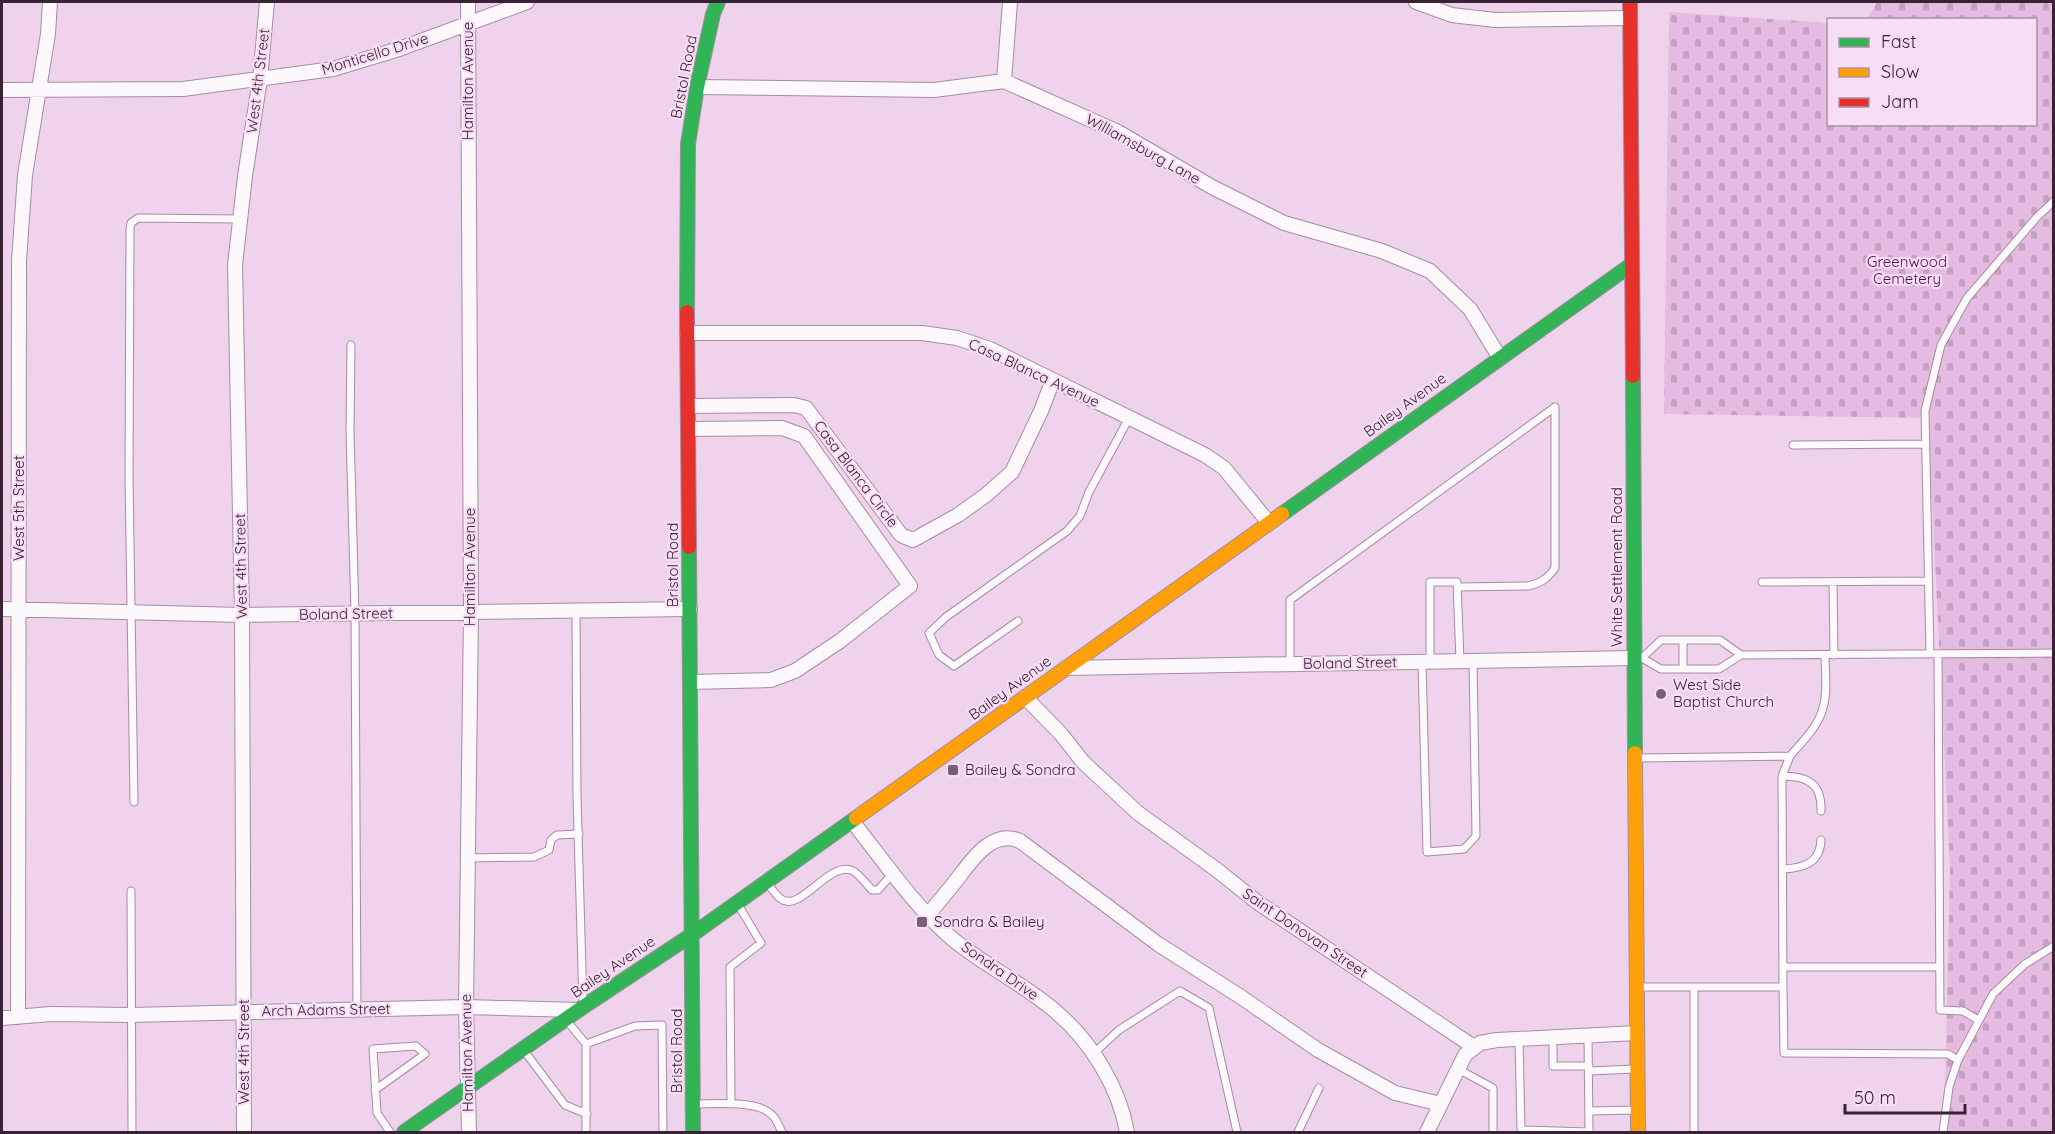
<svg xmlns="http://www.w3.org/2000/svg" width="2055" height="1134" viewBox="0 0 2055 1134" font-family="Quicksand,sans-serif">
  <defs>
    <pattern id="cemetery-stones" width="16" height="16" patternUnits="userSpaceOnUse" patternTransform="scale(1.5)"><rect width="16" height="16" fill="#e6bbe1"/><path d="M2 7V4a2 2 0 0 1 4 0v3zM10 15v-3a2 2 0 0 1 4 0v3z" fill="#c6a0c2"/></pattern>
  </defs>
  <rect width="100%" height="100%" fill="#efd3ec"/>
  <!-- cemetery -->
  <path fill="url(#cemetery-stones)" d="M1877 2H2053V1132H1944L1950 869 1928 418 1664 414 1669 12 1828 23V124H2036V20L1867 19Z"/>
  <g fill="none" stroke-linecap="round" stroke-linejoin="round">
    <!-- lane casing -->
    <g stroke="#a38da1" stroke-width="9">
      <path id="lane" d="M351 345 350 431 355 613 357 1009
        M1793 445 1925 444
        M1762 582 1928 581
        M1833 582 1834 655
        M576 611 577 797 583 1004
        M1018 621 954 666 939 655 929 633 946 617 1067 531 1080 516 1089 492 1129 418
        M1683 640V669
        M1930 654 1925 411 1941 345 1967 298 2037 217 2054 201
        M1938 654 1940 1010 1963 1011 1978 1020
        M1637 658H1642L1661 669H1719L1741 655 2054 653
        M1642 658 1661 640H1720L1741 655
        M1422 662 1427 852 1464 849 1476 836 1473 661
        M1430 662V582H1457L1460 661
        M1290 664V600L1555 407V568C1547 579 1541 583 1528 586L1458 587
        M1790 756C1802 742 1818 727 1823 708 1828 692 1825 672 1825 655
        M1638 758 1790 756 1782 776 1783 987
        M1782 776C1807 776 1822 783 1821 811
        M134 802 129 476 130 229 131 223 138 218 240 219
        M468 858 534 857 549 850 551 840 557 835 579 834
        M1783 869C1804 868 1820 863 1821 840
        M768 883C771 888 775 894 780 898 799 915 826 863 851 870 859 873 866 884 872 890H878L893 873
        M131 891 132 1132
        M1783 967H1940
        M1639 987H1783L1784 1053 1948 1054 1958 1060
        M567 1021 586 1044 635 1026 662 1025 663 1132
        M1588 1036 1589 1131
        M1553 1037V1066H1589
        M1519 1039 1521 1130 1589 1132
        M586 1044V1132
        M525 1052 565 1105 587 1114
        M1093 1054 1119 1030 1180 991 1209 1008 1237 1132
        M1458 1069 1493 1088V1132
        M1589 1071 1635 1069
        M375 1090 425 1054 416 1046 373 1049 377 1113 390 1132
        M696 1104C716 1104 760 1100 773 1116 777 1120 779 1127 782 1132
        M731 1104 730 967 761 943 737 903
        M1589 1111 1635 1110
        M1298 1132 1319 1088
        M1694 1132V987
        M1943 1132 1949 1087 1958 1060 1993 994 2025 964 2054 946"/>
    </g>
    <!-- street casing -->
    <g stroke="#a38da1" stroke-width="16">
      <path id="street" d="M468 2 471 612 466 1007 469 1132
        M1416 2 1452 15 1495 20 1630 18
        M1004 81 1010 2
        M697 87 934 90 1004 81 1118 132 1212 187 1284 223 1382 251 1430 271 1470 309 1500 358
        M2 90 183 89 333 69 399 49 527 2
        M687 333H922L957 338 990 349 1205 455 1224 468 1269 523
        M688 406 794 405 806 408 901 535 913 540 958 515 986 495 1012 472 1041 411 1053 380
        M688 429 782 428 804 436 910 586 840 641 795 671 771 680 690 682
        M2 609 242 615 690 609
        M1066 668 1634 658
        M1025 697 1061 734 1083 762 1138 813 1217 870 1257 902 1474 1047
        M852 821C883 860 912 903 949 936 981 964 1021 982 1054 1010 1090 1040 1119 1086 1127 1132
        M928 915C937 904 946 893 955 882 970 863 991 828 1020 841L1158 944 1241 997 1318 1050 1395 1093 1441 1104
        M18 1017 19 261 25 175 48 34 50 2
        M2 1018 51 1014 131 1015 466 1007 578 1010
        M244 1132 242 615 235 265 245 176 260 79 267 2
        M1427 1132 1465 1055 1480 1043 1497 1040 1637 1033"/>
    </g>
    <!-- fast casing -->
    <g stroke="#a38da1" stroke-width="16">
      <path id="fast" d="M687 312 688 144 697 87 713 14 718 2
        M1633 376 1635 753
        M1282 514 1631 265
        M689 547 693 1132
        M404 1132 583 1007 693 934 856 818"/>
    </g>
    <!-- slow casing -->
    <g stroke="#a38da1" stroke-width="16">
      <path id="slow" d="M1635 753 1638 1132
        M856 818 1282 514"/>
    </g>
    <!-- jam casing -->
    <g stroke="#a38da1" stroke-width="16">
      <path id="jam" d="M1630 2 1633 376
        M687 312 689 547"/>
    </g>
    <!-- lane -->
    <use href="#lane" stroke="#fdf8fc" stroke-width="7"/>
    <!-- street -->
    <use href="#street" stroke="#fdf8fc" stroke-width="14"/>
    <!-- fast -->
    <use href="#fast" stroke="#30b455" stroke-width="14"/>
    <!-- slow -->
    <use href="#slow" stroke="#ff9f0a" stroke-width="14"/>
    <!-- jam -->
    <use href="#jam" stroke="#e5322d" stroke-width="14"/>
  </g>
  <!-- markers -->
  <g fill="#795f76" stroke="#f8def5" stroke-width="2">
    <circle cx="1661" cy="694" r="6"/>
    <rect x="947" y="764" width="12" height="12" rx="3"/>
    <rect x="916" y="916" width="12" height="12" rx="3"/>
  </g>
  <g text-anchor="middle" stroke-width="4.5" stroke-linejoin="round" paint-order="stroke">
    <!-- street labels -->
    <g font-size="15" fill="#392136" stroke="#f8def5">
      <text transform="translate(375 54) rotate(-17)" y="5">Monticello Drive</text>
      <text transform="translate(684 77) rotate(-79)" y="5">Bristol Road</text>
      <text transform="translate(258 81) rotate(-83)" y="5">West 4th Street</text>
      <text transform="translate(468 81) rotate(-90)" y="5">Hamilton Avenue</text>
      <text transform="translate(1143 149) rotate(29)" y="5">Williamsburg Lane</text>
      <text transform="translate(1034 373) rotate(25)" y="5">Casa Blanca Avenue</text>
      <text transform="translate(1405 405) rotate(-36)" y="5">Bailey Avenue</text>
      <text transform="translate(856 474) rotate(53)" y="5">Casa Blanca Circle</text>
      <text transform="translate(19 508) rotate(-90)" y="5">West 5th Street</text>
      <text transform="translate(673 565) rotate(-90)" y="5">Bristol Road</text>
      <text transform="translate(241 566) rotate(-91)" y="5">West 4th Street</text>
      <text transform="translate(470 567) rotate(-90)" y="5">Hamilton Avenue</text>
      <text transform="translate(1617 567) rotate(-90)" y="5">White Settlement Road</text>
      <text transform="translate(346 614) rotate(-1)" y="5">Boland Street</text>
      <text transform="translate(1350 663) rotate(-1)" y="5">Boland Street</text>
      <text transform="translate(1010 688) rotate(-36)" y="5">Bailey Avenue</text>
      <text transform="translate(1305 933) rotate(34)" y="5">Saint Donovan Street</text>
      <text transform="translate(613 967) rotate(-34)" y="5">Bailey Avenue</text>
      <text transform="translate(1000 971) rotate(35)" y="5">Sondra Drive</text>
      <text transform="translate(326 1010) rotate(-1)" y="5">Arch Adams Street</text>
      <text transform="translate(677 1051) rotate(-90)" y="5">Bristol Road</text>
      <text transform="translate(244 1052) rotate(-90)" y="5">West 4th Street</text>
      <text transform="translate(467 1053) rotate(-91)" y="5">Hamilton Avenue</text>
    </g>
    <!-- park labels -->
    <g font-size="15" fill="#540e51" stroke="#f8def5">
      <text x="1907" y="267">Greenwood<tspan x="1907" dy="17">Cemetery</tspan></text>
    </g>
    <!-- poi labels -->
    <g font-size="15" fill="#392136" stroke="#f8def5" text-anchor="start">
      <text x="1673" y="690">West Side<tspan x="1673" dy="17">Baptist Church</tspan></text>
      <text x="965" y="775">Bailey &amp; Sondra</text>
      <text x="934" y="927">Sondra &amp; Bailey</text>
    </g>
  </g>
  <!-- border -->
  <rect width="2055" height="1134" fill="none" stroke="#392136" stroke-width="6"/>
  <!-- legend -->
  <rect x="1827" y="18" width="210" height="108" fill="#f8def5" stroke="#ac92a9" stroke-width="1.5"/>
  <rect x="1839" y="38" width="30" height="9" fill="#30b455" stroke="#ac92a9" stroke-width="1.5"/>
  <text x="1881" y="48" font-size="18" fill="#392136">Fast</text>
  <rect x="1839" y="68" width="30" height="9" fill="#ff9f0a" stroke="#ac92a9" stroke-width="1.5"/>
  <text x="1881" y="78" font-size="18" fill="#392136">Slow</text>
  <rect x="1839" y="98" width="30" height="9" fill="#e5322d" stroke="#ac92a9" stroke-width="1.5"/>
  <text x="1881" y="108" font-size="18" fill="#392136">Jam</text>
  <!-- scale -->
  <path d="M1845 1104v9h120v-9" fill="none" stroke="#392136" stroke-width="3"/>
  <text x="1854" y="1104" font-size="18" fill="#392136" stroke="#f8def5" stroke-width="4.5" paint-order="stroke">50 m</text>
</svg>
